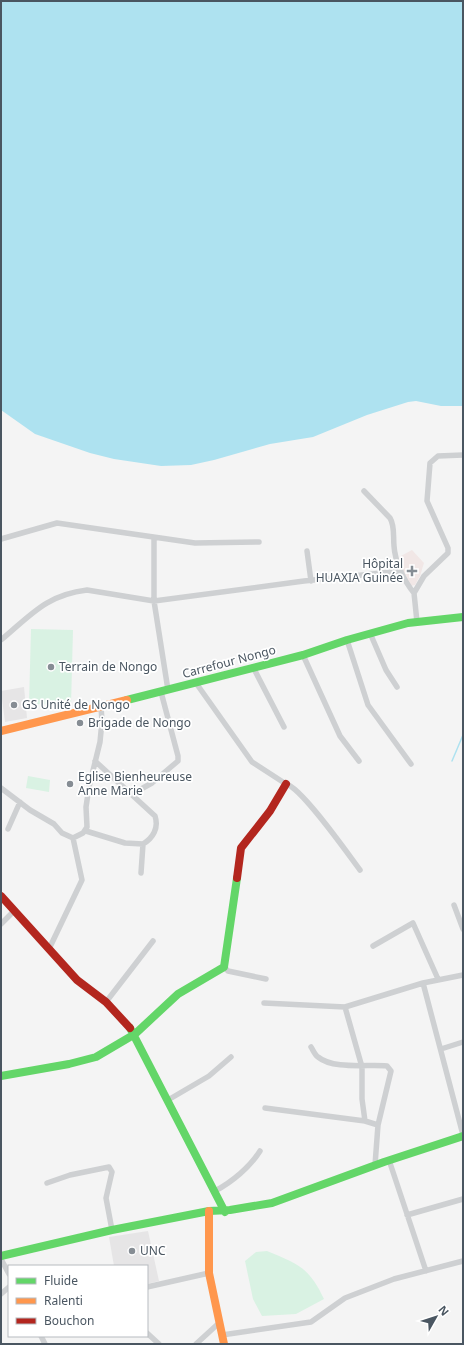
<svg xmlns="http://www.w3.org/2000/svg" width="464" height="1345" viewBox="0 0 464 1345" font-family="'Noto Sans',sans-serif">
  <rect width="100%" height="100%" fill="#f4f4f4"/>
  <!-- education -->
  <path fill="#e6e5e6" d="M24 687 27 718 5 722 1 691Z
    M148 1231 159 1281 147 1284V1266H114L109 1237Z"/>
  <!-- medical -->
  <path fill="#f1e7e6" d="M412 550 424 563 420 576 415 585 411 586 401 567 399 557Z"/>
  <!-- green -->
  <path fill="#d9f2e3" d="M31 629 73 630 71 705 29 704Z
    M28 776 50 780 49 792 26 788Z
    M267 1251C298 1264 309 1267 324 1299L296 1314 262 1316 253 1299 245 1261 256 1252Z"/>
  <!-- water -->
  <path fill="#aee2f0" d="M1 1H463V406H441L416 401 408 402 367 415 313 437 270 444 214 460 191 465 161 466 114 459 90 453 35 434 1 410Z"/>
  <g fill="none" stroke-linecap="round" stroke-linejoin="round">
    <!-- stream -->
    <path stroke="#aee2f0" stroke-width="1.5" d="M452 761 463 735"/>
    <!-- street -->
    <path stroke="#ced0d2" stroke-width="5.5" d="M364 491 390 518C395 526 393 536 394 546 395 562 404 581 414 593
      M154 538V601L168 690
      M1 539 57 523 195 543 259 542
      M307 551 311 581
      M417 622 414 593 424 576 448 553V548L427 501 430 463 438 456 463 455
      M370 633 386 670 397 687
      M1 640C31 615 46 595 87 590L154 601 304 581 401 571
      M347 640 368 705 411 764
      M303 655 340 736 359 761
      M253 667 284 727
      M196 683 252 762 286 784C301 787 348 854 360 870
      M1 788 30 810 54 824 62 833 73 838 83 833 87 827 86 807 89 787 100 742 102 721 101 707
      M132 794 152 783 178 761V756L161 692
      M8 829 20 802
      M86 831 125 843 143 844C153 838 159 828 155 816L95 761
      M141 873 143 844
      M454 905 463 929
      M1 924 15 910
      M373 946 413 923 438 979
      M49 949 82 880 73 838
      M224 967 228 971 266 979
      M423 983 463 1135
      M106 1002 153 941
      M264 1003 345 1007 423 983 463 975
      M345 1007 362 1067V1099L365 1121 378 1125
      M311 1047C313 1050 315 1055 318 1057 334 1070 368 1064 387 1066L391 1071 378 1125 375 1165
      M441 1049 463 1042
      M168 1100 209 1076 231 1057
      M265 1108 365 1121
      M389 1160 426 1271
      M47 1183 70 1175 109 1167 112 1172 106 1198 112 1230
      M215 1191C232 1182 250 1167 260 1151
      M407 1215 463 1199
      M1 1259 9 1274
      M147 1287 209 1273
      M1 1294 9 1287
      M147 1333 159 1344
      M222 1335 311 1322 345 1298 394 1279 463 1261
      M41 1336 45 1344
      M196 1344 219 1323"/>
    <!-- fast -->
    <path stroke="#63d668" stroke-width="8" d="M127 700 303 655 347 640 408 623 463 617
      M130 1028 225 1212
      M1 1076 69 1064 96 1057 135 1034 178 994 224 967 237 878
      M1 1256 112 1230 209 1211 230 1210 272 1203 384 1162 463 1136"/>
    <!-- slow -->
    <path stroke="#ff974d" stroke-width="8" d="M1 731 127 700
      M209 1211V1273L224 1344"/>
    <!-- jam -->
    <path stroke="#b3261e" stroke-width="8" d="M237 878 241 848 270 811 286 784
      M1 896 77 980 106 1002 130 1028"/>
  </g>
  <!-- markers -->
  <g fill="#868d94" stroke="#fff" stroke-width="1.5">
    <path d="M410 565h4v4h4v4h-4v4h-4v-4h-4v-4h4z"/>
    <circle cx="51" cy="667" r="4"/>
    <circle cx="14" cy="705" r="4"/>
    <circle cx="80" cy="723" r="4"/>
    <circle cx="70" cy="784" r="4"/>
    <circle cx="132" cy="1251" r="4"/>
  </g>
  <g text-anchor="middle" stroke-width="3.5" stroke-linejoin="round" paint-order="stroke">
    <!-- poi labels -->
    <g font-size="12" fill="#4a5661" stroke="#fff" text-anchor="start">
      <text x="403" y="568" text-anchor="end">Hôpital<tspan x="403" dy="14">HUAXIA Guinée</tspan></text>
      <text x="59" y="671">Terrain de Nongo</text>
      <text x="22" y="709">GS Unité de Nongo</text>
      <text x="88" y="727">Brigade de Nongo</text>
      <text x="78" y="781">Eglise Bienheureuse<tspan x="78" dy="14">Anne Marie</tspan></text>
      <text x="140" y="1255">UNC</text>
    </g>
    <!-- street labels -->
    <g font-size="12" fill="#4a5661" stroke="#fff">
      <text transform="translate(229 662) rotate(-15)" y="4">Carrefour Nongo</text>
    </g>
  </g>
  <!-- border -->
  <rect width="464" height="1345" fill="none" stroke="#4a5661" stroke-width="4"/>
  <!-- legend -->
  <rect x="8" y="1265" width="140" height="72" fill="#ffffff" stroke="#b7bbc0"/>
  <rect x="16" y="1278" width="20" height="6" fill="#63d668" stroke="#b7bbc0"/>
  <text x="44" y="1285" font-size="12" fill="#4a5661">Fluide</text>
  <rect x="16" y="1298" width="20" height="6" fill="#ff974d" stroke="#b7bbc0"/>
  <text x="44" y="1305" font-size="12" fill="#4a5661">Ralenti</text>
  <rect x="16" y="1318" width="20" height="6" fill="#b3261e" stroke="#b7bbc0"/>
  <text x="44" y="1325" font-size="12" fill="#4a5661">Bouchon</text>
  <!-- north arrow -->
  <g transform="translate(436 1317) rotate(51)" stroke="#ffffff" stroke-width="3" paint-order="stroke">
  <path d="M0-3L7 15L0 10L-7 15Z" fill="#4a5661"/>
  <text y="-6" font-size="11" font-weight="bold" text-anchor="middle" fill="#4a5661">N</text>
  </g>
</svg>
